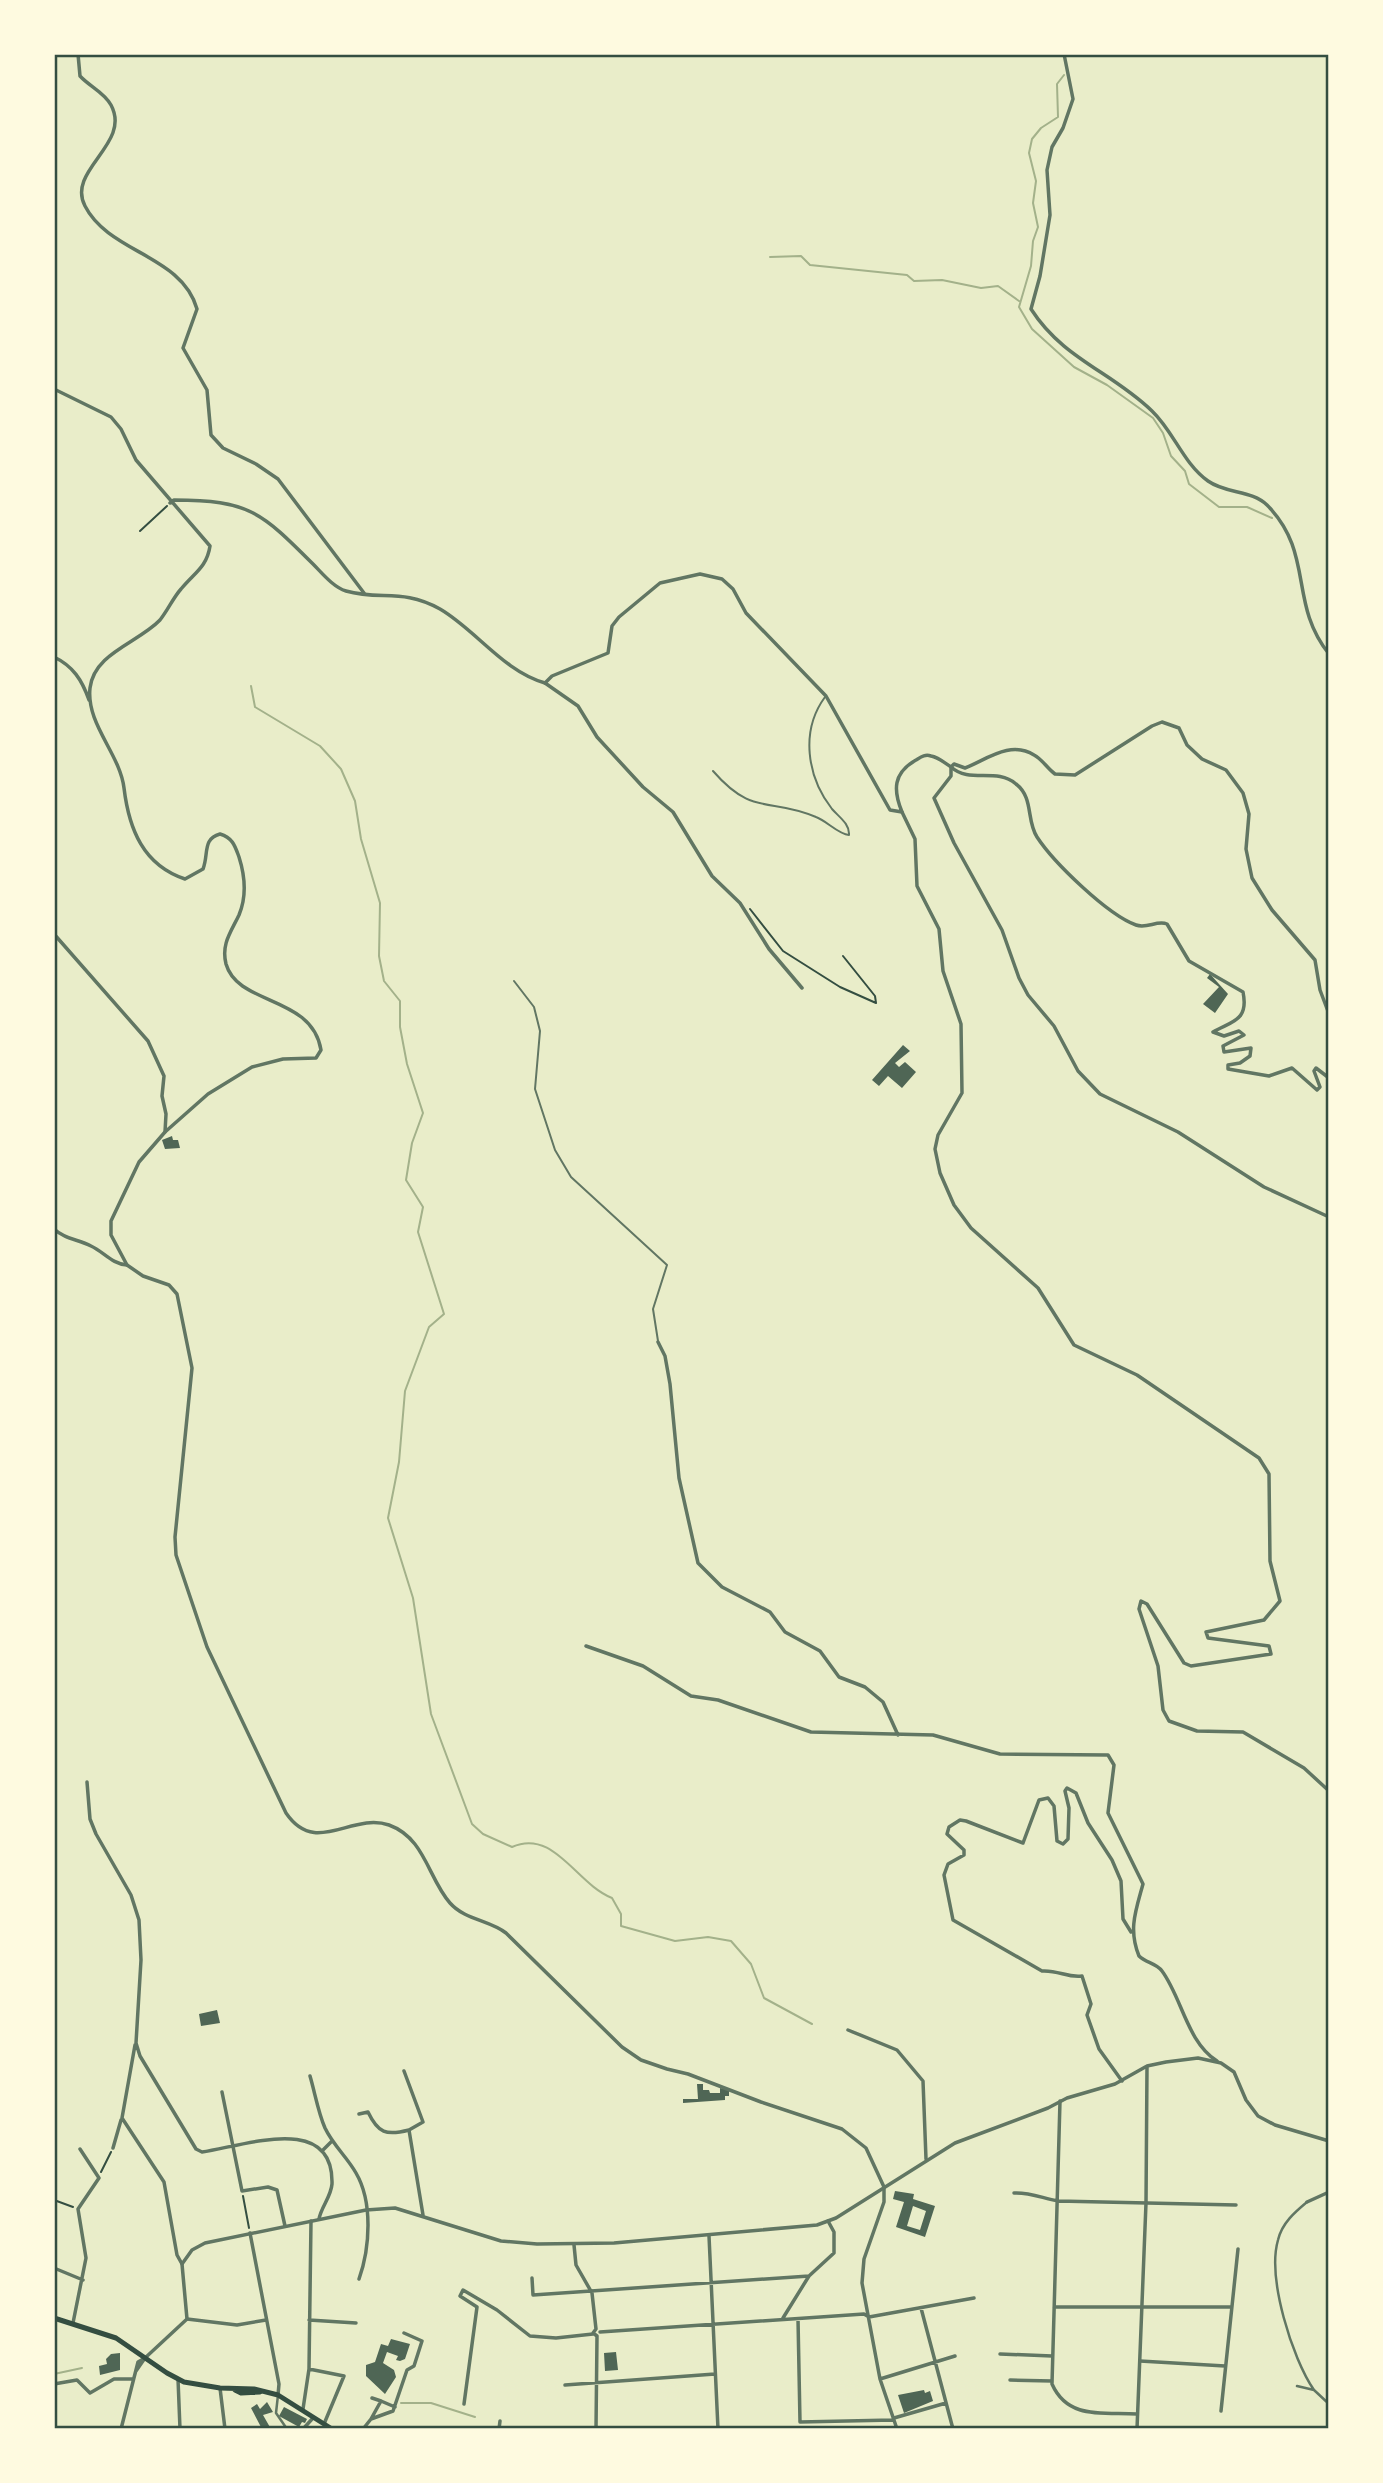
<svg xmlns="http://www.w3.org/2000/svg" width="1383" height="2483" viewBox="0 0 1383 2483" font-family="'Nunito Sans',sans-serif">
  <rect width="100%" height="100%" fill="#e9edc9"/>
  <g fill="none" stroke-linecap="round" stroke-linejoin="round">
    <!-- stream -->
    <path stroke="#a3b18a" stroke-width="2" d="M1064 75 1057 84 1058 117 1041 128 1032 139 1029 153 1036 181 1033 203 1038 227 1033 241 1031 266 1019 307 1032 329 1074 367 1107 385 1153 418 1163 433 1171 456 1185 471 1189 484 1219 507H1247L1272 518
      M770 257 801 256 810 265 907 275 914 281 942 280 981 288 998 286 1019 301
      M251 686 255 707 320 746 341 769 355 801 361 839 380 903 379 956 384 981 400 1001V1027L407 1064 423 1113 412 1143 406 1180 423 1207 418 1232 444 1314 429 1327 405 1391 399 1462 388 1518 413 1598 431 1714 472 1824 483 1834 512 1847C554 1828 576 1884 612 1898L621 1914V1926L675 1941 708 1937 731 1941 751 1964 764 1998 812 2024
      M54 2374 82 2368
      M401 2403H431L475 2417"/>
  </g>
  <!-- building -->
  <path fill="#4f6655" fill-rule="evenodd" d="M1210 974 1228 994 1215 1013 1203 1004 1219 987 1207 978Z
    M903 1045 910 1051 895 1063 899 1067 905 1062 916 1072 902 1088 888 1076 879 1086 872 1080Z
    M172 1136 173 1140H178L180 1148 165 1149 162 1140Z
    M217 2010 220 2023 201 2026 199 2014Z
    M697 2084H703V2090H709L710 2093H720V2088L729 2090V2096H725V2100L683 2103V2099H698Z
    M895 2191 914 2194 913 2199 935 2206 925 2237 896 2227 904 2202 893 2199ZM913 2206 926 2211 920 2230 907 2226Z
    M391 2339 410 2344 405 2359 400 2361 396 2360 398 2356 387 2352 383 2363 394 2370 396 2377 385 2394 366 2376V2365L375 2362 381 2344 388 2346Z
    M616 2352 618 2370 605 2371 604 2353Z
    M120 2353V2370L100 2375 99 2366 107 2364 106 2359 111 2354Z
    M924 2390 925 2393 930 2391 933 2401 904 2413 898 2395Z
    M267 2402 273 2412 263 2415 271 2429H262L251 2408 257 2404 260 2409Z
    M284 2407 307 2419 305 2423 302 2422 299 2427 279 2416Z"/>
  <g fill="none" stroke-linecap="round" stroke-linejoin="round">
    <!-- path -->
    <path stroke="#344e41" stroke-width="2" d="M140 531 167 506
      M750 909 783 951 840 987 876 1003 875 996 843 956
      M101 2172 111 2152
      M243 2196 249 2228
      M54 2200 73 2207"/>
    <!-- service -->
    <path stroke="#617663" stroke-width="2" d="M713 771C753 817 769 797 816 817 827 821 838 834 849 835 850 824 839 817 832 809 807 777 800 731 825 697
      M514 981 534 1007 540 1031 535 1089 555 1150 571 1177 667 1265 653 1309 658 1341"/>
    <!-- pedestrian -->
    <path stroke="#617663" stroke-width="2.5" d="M1307 2202C1295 2212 1282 2223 1278 2240 1267 2278 1292 2358 1314 2390
      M1297 2386 1314 2390 1329 2404
      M278 2395 276 2413 287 2429"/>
    <!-- minor -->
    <path stroke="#617663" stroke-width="3.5" d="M78 54 80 76C90 87 104 92 111 105 132 144 66 170 85 206 109 253 182 255 197 309L183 348 207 390 211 435 223 448 256 464 278 479 364 593
      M1064 54 1073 99 1063 128 1052 147 1047 170 1050 215 1040 276 1031 309C1063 359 1112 372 1152 411 1174 432 1183 463 1208 481 1226 494 1252 490 1267 505 1315 554 1288 603 1329 654
      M54 657C73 666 82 680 89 700
      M545 683 578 706 597 737 643 787 673 812 712 876 740 903 769 949 802 988
      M951 767C970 784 996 767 1016 784 1034 798 1026 820 1037 837 1054 863 1108 915 1136 925 1147 929 1157 920 1167 924L1189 961 1243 992C1249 1021 1232 1021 1213 1032L1224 1036 1239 1031 1244 1035 1223 1046 1224 1052 1251 1048 1250 1056 1240 1063 1228 1065V1069L1269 1076 1292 1068 1317 1090 1320 1087 1314 1071 1316 1068 1329 1078
      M951 767 954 764 965 768C986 760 1010 740 1034 755 1042 759 1047 768 1055 774L1075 775 1152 726 1162 722 1179 728 1187 745 1202 759 1226 770 1243 793 1249 814 1246 849 1252 878 1272 910 1315 960 1320 990 1329 1014
      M902 812 915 839 917 886 939 929 943 971 961 1024 962 1093 938 1135 935 1149 940 1173 954 1205 971 1228 1038 1288 1074 1345 1137 1375 1259 1458 1269 1474 1270 1561 1280 1601 1264 1620 1206 1632 1208 1638 1269 1646 1271 1654 1191 1666 1184 1663 1147 1604 1141 1601 1139 1609 1158 1666 1163 1710 1169 1721 1197 1731 1243 1732 1304 1768 1329 1791
      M54 934 148 1041 164 1076 162 1096 166 1114 165 1132
      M54 1229C66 1240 78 1239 91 1246 104 1252 112 1264 127 1265
      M658 1342 665 1356 670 1384 679 1478 698 1563 722 1587 770 1612 785 1632 820 1651 839 1677 865 1687 883 1702 898 1735
      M586 1646 643 1666 691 1696 718 1700 811 1732 933 1735 1000 1754 1108 1755 1114 1765 1108 1813 1143 1884C1136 1910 1128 1929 1139 1956 1146 1963 1156 1963 1162 1971 1182 1998 1187 2042 1217 2061
      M87 1782 90 1819 96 1834 131 1895 139 1920 141 1960 136 2043 140 2056 196 2149 202 2152C244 2146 334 2112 332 2184 331 2197 321 2207 319 2219
      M848 2030 897 2050 923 2081 926 2159
      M135 2045 122 2118 164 2182 177 2255 182 2264
      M404 2071 423 2122 409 2130 423 2215
      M310 2076C315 2093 318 2112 325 2128 333 2145 347 2157 356 2173 373 2202 370 2248 359 2279
      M1122 2081 1099 2049 1087 2015 1091 2004 1082 1976C1067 1978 1059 1970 1042 1971L953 1920 944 1875 948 1864 964 1855V1850L947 1834 949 1827 960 1820 966 1821 1023 1843 1039 1800 1048 1798 1054 1806 1057 1841 1063 1844 1068 1839 1069 1808 1065 1791 1067 1788 1076 1793 1088 1823 1112 1860 1121 1881 1123 1919 1131 1932
      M222 2092 242 2191 268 2187 277 2190 285 2226
      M1060 2101 1052 2384C1068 2420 1103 2412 1137 2414
      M359 2114 368 2112C378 2133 386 2136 409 2130
      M113 2148 121 2120
      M322 2151 332 2141
      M884 2187V2202L864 2259 862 2283 880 2379 897 2429
      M1014 2193C1029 2192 1042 2198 1058 2201L1236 2205
      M1307 2202 1329 2192
      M250 2233 279 2384 278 2395
      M709 2236 718 2429
      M574 2245 576 2265 592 2293 596 2329 593 2333 597 2336 596 2429
      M54 2268 83 2280
      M532 2278 533 2295 809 2276
      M1054 2307H1231
      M921 2308 953 2429
      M783 2318 809 2276 834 2253V2232L828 2221
      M187 2319 237 2325 266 2320
      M798 2319 800 2422 893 2420
      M309 2320 356 2323
      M73 2323 86 2258 78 2209 99 2178 80 2149
      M600 2332 864 2314 869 2317 974 2298
      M1000 2354 1052 2356
      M1140 2361 1225 2366
      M309 2369 344 2376 324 2424
      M136 2371 145 2358
      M178 2379 180 2429
      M880 2379 955 2356
      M1010 2380 1052 2381
      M54 2384 77 2380 90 2393 114 2379H132
      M565 2385 715 2374
      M220 2388 225 2429
      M372 2398 381 2401
      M464 2404 477 2307 460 2296 463 2290 497 2310 530 2336 556 2338 593 2334
      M303 2409 309 2369 311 2221
      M1221 2411 1238 2249
      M894 2418 946 2403
      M371 2419 381 2401 395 2407
      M121 2429 138 2362 145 2358
      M303 2429 313 2418
      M363 2429 371 2419 393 2411 407 2370 414 2366 422 2341 404 2333
      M499 2429 500 2421"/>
    <!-- tertiary -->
    <path stroke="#617663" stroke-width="3.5" d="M54 389 111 417 121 429 136 460 210 546C207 567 194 573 181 589 173 598 168 610 160 620 138 643 94 653 90 688 86 724 120 754 124 788 129 829 143 865 185 879L203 869C209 854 202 839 220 834 233 838 235 846 239 857 245 876 247 896 239 915 231 932 221 944 226 964 238 1006 312 995 321 1050L316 1058 283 1059 252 1067 208 1094 165 1132 139 1162 111 1221V1235L127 1265 143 1276 169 1285 177 1294 192 1368 175 1537 176 1555 207 1647 286 1813C316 1857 351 1812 389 1825 425 1838 428 1878 450 1903 465 1920 489 1920 506 1933L622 2047 641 2060 667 2069 688 2074 761 2102 842 2129 866 2148 884 2187
      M170 503 174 500C249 500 261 512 313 564 322 573 333 587 346 591 381 601 402 588 440 609 476 630 503 671 545 683L552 676 608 653 612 626 619 617 660 583 700 574 722 579 733 589 746 613 826 696 890 810 902 812C893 790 893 773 916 760 921 757 925 754 931 756 938 757 945 763 951 767V776L934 798 954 843 1002 930 1019 978 1028 995 1054 1026 1078 1071 1100 1094 1178 1132 1264 1187 1329 1217
      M145 2358 187 2319 182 2264 192 2250 205 2243 366 2210 395 2208 501 2241 537 2244 614 2243 817 2225 836 2218 955 2143 1048 2108 1067 2098 1115 2084 1147 2066 1166 2062 1198 2058 1221 2063 1234 2072 1246 2100 1258 2116 1275 2125 1329 2141
      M1137 2429 1146 2203 1147 2066"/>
    <!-- primary -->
    <path stroke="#344e41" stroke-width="5" d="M54 2318 116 2338 167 2373 184 2382 220 2388 254 2389 278 2395 332 2429
      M235 2390 241 2393 260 2392"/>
  </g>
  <!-- border -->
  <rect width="1383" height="2483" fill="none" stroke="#fefae0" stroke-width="112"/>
  <rect x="56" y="56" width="1271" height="2371" fill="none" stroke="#344e41" stroke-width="2.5"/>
</svg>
